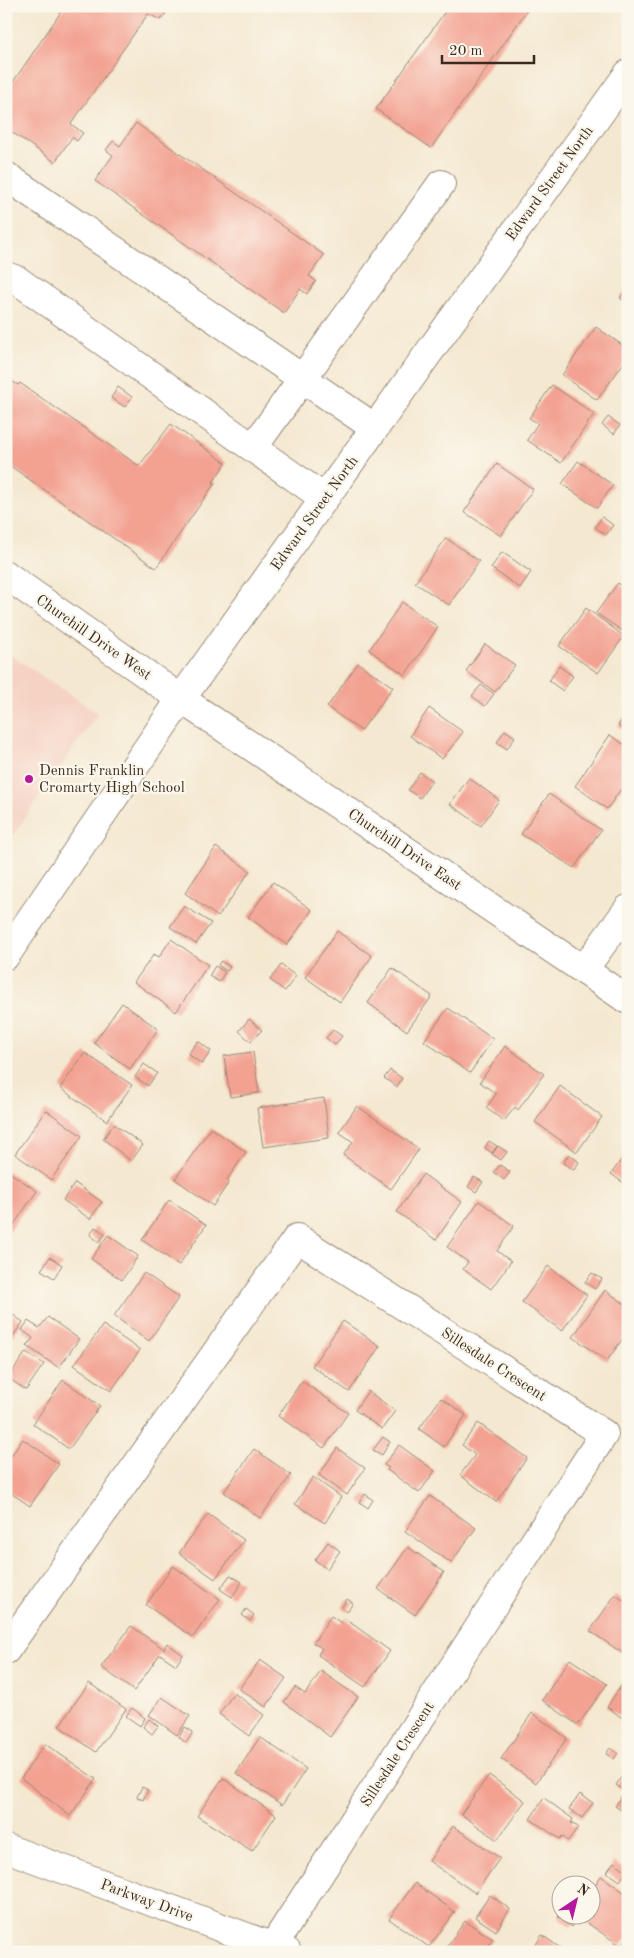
<svg xmlns="http://www.w3.org/2000/svg" width="634" height="1958" viewBox="0 0 634 1958" font-family="'Old Standard TT',serif">
  <rect width="100%" height="100%" fill="#fbf7ec"/>
  <filter id="ink" filterUnits="userSpaceOnUse"><feTurbulence type="fractalNoise" baseFrequency=".02" numOctaves="2"/><feDisplacementMap in="SourceGraphic" scale="10" xChannelSelector="R" yChannelSelector="G"/><feConvolveMatrix kernelMatrix="1 2 1 2 8 2 1 2 1" color-interpolation-filters="sRGB"/></filter>
  <filter id="wash" filterUnits="userSpaceOnUse"><feTurbulence type="fractalNoise" baseFrequency=".0096" numOctaves="4" result="noise"/><feDisplacementMap in="SourceGraphic" scale="20" xChannelSelector="R" yChannelSelector="G"/><feGaussianBlur stdDeviation="1.12" result="paint"/><feColorMatrix in="noise" values="0 0 0 0 0 0 0 0 0 0 0 0 0 0 0 0 0 1.4 0 .05"/><feComposite in="paint" operator="in"/></filter>
  <g filter="url(#wash)">
    <rect width="100%" height="100%" fill="#f4e8d0"/>
    <!-- built -->
    <path fill="#f5d2c3" d="M6 652 98 713 6 845Z"/>
    <g id="blocks">
      <!-- building -->
      <path fill="#f3a292" d="M65 6H163L161 9 166 13 161 20 148 14 71 124 83 133 77 141 72 137 55 162 6 128V78L13 82Z
        M449 6H530L431 148 376 109Z
        M136 123 324 255 309 276 316 281 307 294 300 289 284 313 95 181 113 155 106 150 113 141 120 146Z
        M628 287V303L620 298Z
        M596 327 628 349V357L597 400 562 375Z
        M6 377 18 385 20 383 139 466 171 424 226 463 213 482 215 483 156 568 6 463Z
        M552 385 594 414 561 463 527 440 538 423 529 418Z
        M118 387 132 397 125 407 111 398Z
        M608 417 620 425 614 434 602 425Z
        M578 461 613 485 597 508 562 484Z
        M497 464 533 489 501 536 464 512Z
        M602 517 613 525 606 535 595 527Z
        M446 538 479 561 449 605 415 583Z
        M502 552 531 572 520 588 491 568Z
        M618 583 628 591V635L596 613Z
        M402 602 438 627 405 675 369 650Z
        M586 608 624 636 598 673 559 646Z
        M485 644 515 665 495 692 466 671Z
        M358 663 393 687 361 731 327 707Z
        M559 666 573 676 563 691 549 681Z
        M481 685 494 694 485 706 472 696Z
        M429 708 463 732 442 759 410 736Z
        M628 711V733L618 726Z
        M505 730 515 737 507 749 497 742Z
        M610 735 628 747V791L626 792 621 789 607 809 575 786Z
        M420 772 432 781 420 798 408 790Z
        M469 778 499 800 481 826 450 804Z
        M549 794 601 830 574 868 521 834Z
        M216 847 250 871 218 917 185 893Z
        M273 882 312 910 287 945 248 917Z
        M184 906 211 923 196 944 170 927Z
        M337 931 372 956 340 1002 305 977Z
        M171 939 208 965 176 1012 134 982 154 954 159 957Z
        M221 961 230 967 227 971 218 965Z
        M281 965 296 976 285 991 270 980Z
        M215 966 225 972 219 982 209 976Z
        M392 968 432 996 407 1031 368 1003Z
        M122 1003 158 1029 130 1069 94 1043Z
        M448 1008 493 1039 470 1073 424 1041Z
        M249 1019 262 1030 251 1042 239 1031Z
        M333 1030 342 1036 335 1045 326 1038Z
        M198 1041 211 1051 202 1064 188 1054Z
        M505 1046 544 1074 518 1110 515 1107 504 1121 486 1108 496 1094 480 1082Z
        M253 1052 259 1093 230 1097 224 1056Z
        M85 1053 132 1085 107 1121 60 1088Z
        M144 1064 157 1073 148 1086 135 1077Z
        M390 1070 402 1078 397 1087 384 1078Z
        M560 1086 602 1117 577 1152 535 1122Z
        M324 1098 329 1138 263 1147 257 1108Z
        M357 1106 419 1149 391 1189 343 1155 353 1142 339 1132Z
        M46 1110 82 1136 51 1180 15 1154Z
        M114 1124 143 1145 131 1161 103 1139Z
        M211 1128 246 1152 227 1180 229 1182 213 1206 175 1179Z
        M489 1141 497 1146 492 1153 485 1148Z
        M498 1146 507 1152 501 1160 492 1154Z
        M628 1151V1186L611 1174Z
        M569 1154 579 1162 574 1170 563 1163Z
        M500 1165 510 1172 504 1180 494 1172Z
        M6 1170 37 1191 6 1236Z
        M423 1174 462 1202 436 1240 397 1212Z
        M474 1177 483 1182 476 1192 468 1187Z
        M75 1183 102 1202 90 1219 63 1200Z
        M169 1200 206 1225 179 1265 142 1240Z
        M479 1201 514 1226 497 1251 511 1261 491 1289 463 1269 468 1262 447 1247Z
        M95 1227 105 1234 99 1242 90 1235Z
        M108 1235 138 1256 122 1280 91 1259Z
        M50 1257 62 1265 54 1278 41 1270Z
        M548 1266 587 1295 562 1331 522 1302Z
        M144 1273 179 1297 149 1341 114 1316Z
        M592 1273 602 1279 595 1289 585 1282Z
        M605 1290 628 1306V1331L607 1361 573 1337Z
        M6 1310 23 1322 13 1336 6 1331Z
        M48 1317 79 1339 59 1368 27 1346 33 1338 22 1330 28 1321 39 1328Z
        M343 1321 380 1346 349 1392 312 1366Z
        M103 1325 140 1350 111 1391 74 1365Z
        M26 1352 44 1364 26 1390 8 1378Z
        M63 1380 100 1406 69 1449 33 1424Z
        M302 1381 348 1413 324 1448 278 1416Z
        M368 1391 395 1411 382 1429 355 1410Z
        M441 1398 466 1415 444 1447 419 1429Z
        M478 1423 527 1458 496 1502 460 1475 475 1455 462 1445Z
        M383 1437 390 1442 382 1455 373 1450Z
        M23 1439 59 1464 30 1506 6 1490V1463Z
        M399 1445 435 1471 419 1493 387 1470 389 1468 384 1465Z
        M337 1448 365 1468 347 1495 319 1475Z
        M254 1449 291 1475 260 1518 224 1492Z
        M313 1477 341 1497 325 1523 295 1504Z
        M365 1494 373 1500 368 1508 359 1502Z
        M430 1496 476 1528 451 1563 405 1531Z
        M208 1514 244 1540 215 1579 179 1553Z
        M328 1542 340 1551 327 1569 315 1560Z
        M408 1547 444 1572 415 1615 378 1589Z
        M173 1566 220 1599 193 1637 146 1605Z
        M230 1575 242 1582 232 1597 220 1589Z
        M615 1595 628 1603V1657L590 1631Z
        M347 1599 353 1603 347 1612 341 1608Z
        M246 1609 254 1615 250 1621 242 1615Z
        M331 1616 341 1623 344 1618 390 1651 365 1687 318 1655 322 1648 313 1643Z
        M131 1626 164 1649 167 1643 183 1655 176 1665 160 1654 134 1691 101 1667Z
        M570 1659 607 1684 578 1725 542 1700Z
        M260 1660 286 1678 266 1707 239 1689Z
        M321 1671 358 1697 330 1737 284 1702 295 1687 305 1694Z
        M624 1681 628 1684V1722L607 1707Z
        M89 1683 126 1709 96 1752 59 1726Z
        M234 1693 264 1715 249 1736 219 1714Z
        M162 1697 190 1716 177 1735 149 1715Z
        M132 1708 145 1718 140 1726 126 1716Z
        M532 1713 567 1738 536 1783 501 1759Z
        M149 1719 158 1726 152 1734 143 1727Z
        M185 1727 193 1732 186 1743 179 1737Z
        M260 1737 306 1769 282 1805 236 1773Z
        M45 1744 96 1779 70 1816 21 1778Z
        M610 1748 618 1753 614 1759 606 1754Z
        M489 1775 525 1801 497 1840 461 1814Z
        M622 1776 628 1780V1786L624 1791 616 1785Z
        M223 1778 276 1815 252 1851 197 1816Z
        M142 1787 148 1790 143 1800 137 1797Z
        M628 1787V1815L615 1806Z
        M580 1794 593 1803 582 1818 569 1809Z
        M544 1798 573 1819 571 1823 578 1827 568 1841 562 1836 560 1839 530 1819Z
        M453 1826 500 1858 475 1893 429 1861Z
        M614 1862 627 1871 620 1881 607 1872Z
        M601 1876 628 1895V1937L621 1946 577 1916H592V1889Z
        M415 1883 455 1912 429 1947 389 1919Z
        M490 1895 510 1909 496 1931 475 1917Z
        M562 1912V1916H569L575 1920 571 1927 558 1917Z
        M465 1921 493 1939 484 1952H443Z
        M542 1935 566 1952H531Z"/>
    </g>
  </g>
  <g filter="url(#ink)">
    <use href="#blocks" fill-opacity="0" stroke="#988977" stroke-width="1"/>
    <g fill="none" stroke-linecap="round" stroke-linejoin="round">
      <!-- minor casing -->
      <g stroke="#988977" stroke-width="30">
        <path id="minor" d="M6 176 375 428
          M6 276 17 280 253 448
          M324 498 253 448 441 184
          M6 575 181 699 628 1000
          M584 969 628 909
          M6 1650 297 1238 604 1434 273 1946
          M6 1848 287 1952"/>
      </g>
      <!-- major casing -->
      <g stroke="#988977" stroke-width="30">
        <path id="major" d="M6 955 181 699 628 74"/>
      </g>
      <!-- minor -->
      <use href="#minor" stroke="#fff" stroke-width="28"/>
      <!-- major -->
      <use href="#major" stroke="#fff" stroke-width="28"/>
    </g>
  </g>
  <!-- markers -->
  <circle fill="#b5179e" stroke="#fbf7ec" stroke-width="2" cx="29" cy="779" r="5"/>
  <g text-anchor="middle" stroke-width="4.5" stroke-linejoin="round" paint-order="stroke">
    <!-- street labels -->
    <g font-size="15" fill="#3b2a1e" stroke="#fbf7ec">
      <text transform="translate(549 183) rotate(-54)" y="5">Edward Street North</text>
      <text transform="translate(314 513) rotate(-54)" y="5">Edward Street North</text>
      <text transform="translate(94 637) rotate(35)" y="5">Churchill Drive West</text>
      <text transform="translate(405 849) rotate(34)" y="5">Churchill Drive East</text>
      <text transform="translate(494 1364) rotate(33)" y="5">Sillesdale Crescent</text>
      <text transform="translate(397 1754) rotate(-57)" y="5">Sillesdale Crescent</text>
      <text transform="translate(147 1900) rotate(20)" y="5">Parkway Drive</text>
    </g>
    <!-- poi labels -->
    <g font-size="15" fill="#3b2a1e" stroke="#fbf7ec" text-anchor="start">
      <text x="39" y="775">Dennis Franklin<tspan x="39" dy="17">Cromarty High School</tspan></text>
    </g>
  </g>
  <!-- margin -->
  <rect width="634" height="1958" fill="none" stroke="#fbf7ec" stroke-width="25"/>
  <!-- north arrow -->
  <g transform="translate(576 1900) rotate(35)"><circle r="24" fill="#fbf7ec" stroke="#aea59a"/>
  <path d="M0-4L9 19L0 12L-9 19Z" fill="#b5179e"/>
  <text y="-8" font-size="14" font-weight="bold" text-anchor="middle" fill="#3b2a1e">N</text>
  </g>
  <!-- scale -->
  <path d="M442 55v8h92v-8" fill="none" stroke="#3b2a1e" stroke-width="2.5"/>
  <text x="449" y="55" font-size="15" fill="#3b2a1e" stroke="#fbf7ec" stroke-width="4" paint-order="stroke">20 m</text>
</svg>
